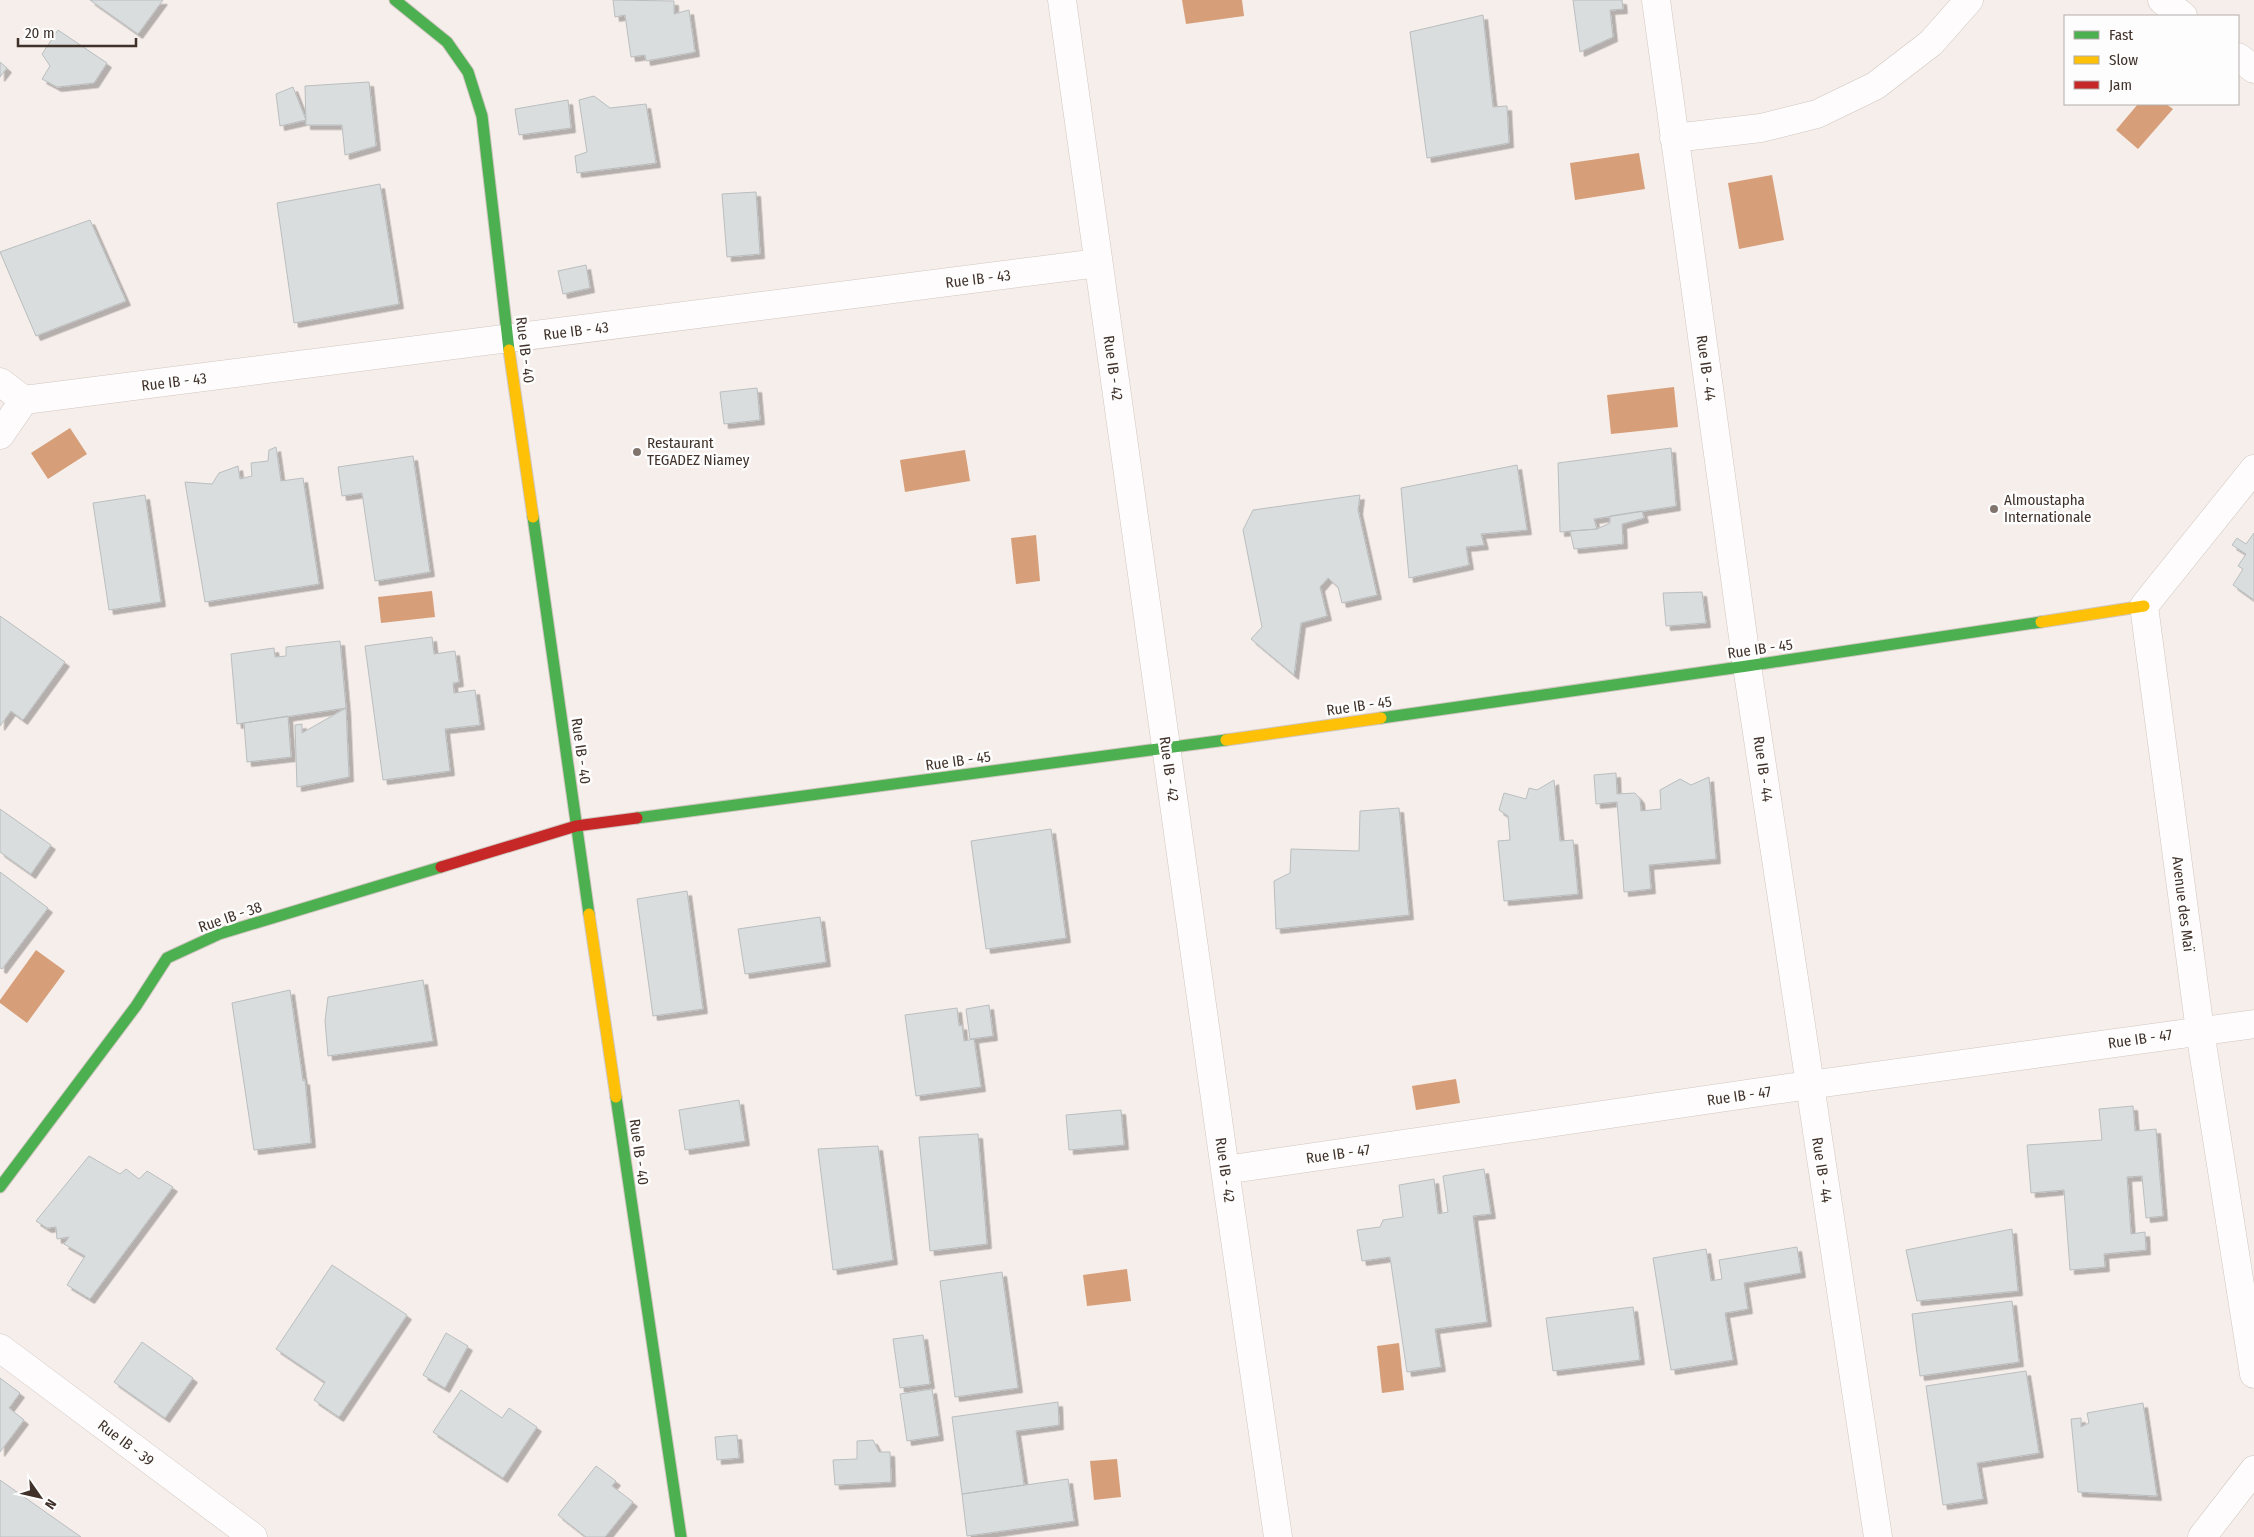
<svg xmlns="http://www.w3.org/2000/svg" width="2254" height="1537" viewBox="0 0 2254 1537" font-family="'Fira Sans Condensed',sans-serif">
  <defs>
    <filter id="shadow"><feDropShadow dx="4.5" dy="4.5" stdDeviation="0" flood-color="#0004"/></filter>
  </defs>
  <rect width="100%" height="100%" fill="#f6eeea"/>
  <!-- water -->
  <path fill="#d69e79" d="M1182 0H1242L1244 16 1186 24Z
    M2138 104H2166L2173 109 2138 149 2116 130Z
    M1639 153 1645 189 1575 200 1570 163Z
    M1772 175 1784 240 1739 249 1728 183Z
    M1674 387 1678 427 1611 434 1607 395Z
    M70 428 87 454 48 479 31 453Z
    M965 450 970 481 905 492 900 460Z
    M1036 535 1040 581 1016 584 1011 538Z
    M432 591 435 617 381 623 378 597Z
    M36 950 65 971 27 1023 0 1003V1000Z
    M1456 1079 1460 1103 1416 1110 1412 1086Z
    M1127 1269 1131 1301 1087 1306 1083 1275Z
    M1399 1343 1404 1390 1382 1393 1377 1346Z
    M1117 1459 1121 1497 1094 1500 1090 1461Z"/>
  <!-- building -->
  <path fill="#d9ddde" stroke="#babebf" filter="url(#shadow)" d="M90 0H163L138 34Z
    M613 0 674 1V14L689 10 695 52 646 61 645 55 631 57 625 15 615 17Z
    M1573 0H1622L1623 9 1610 10 1613 37 1580 52Z
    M1483 15 1493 107 1507 106 1509 143 1427 158 1410 32Z
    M58 30 107 63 94 83 57 87 42 79 50 66 42 54Z
    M0 62 7 68 0 77Z
    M369 82 376 146 345 155 342 125H306L305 86Z
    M293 87 306 120 280 126 276 94Z
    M594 96 610 108 646 104 656 163 577 173 575 156 587 152 579 100Z
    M568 100 571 128 519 135 515 109Z
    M380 184 399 304 294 323 277 203Z
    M756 192 760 254 727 257 722 194Z
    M90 220 126 301 36 336 0 252Z
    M586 265 590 288 563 294 558 271Z
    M757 388 760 420 724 424 720 392Z
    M276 447 281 481 303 478 319 584 205 602 185 482 212 484 219 473 238 466 240 479 252 476 251 463 268 461 269 450Z
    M1671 448 1676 506 1594 519 1597 529 1560 532 1558 463Z
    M413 456 430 572 375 581 362 493 342 496 338 467Z
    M1517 465 1527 530 1481 534 1484 545 1466 547 1469 565 1409 578 1401 488Z
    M145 495 161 602 109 610 93 503Z
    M1360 495 1358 510 1377 595 1342 603 1338 587 1328 578 1320 587 1327 616 1301 623 1294 675 1251 639 1262 627 1243 530 1253 510Z
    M1642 511 1644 518 1622 524 1623 544 1574 549 1570 531 1597 529 1610 523V516Z
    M2254 533V600L2233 585 2243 569 2238 566 2246 554 2232 545 2237 538 2246 544Z
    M1702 592 1706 623 1666 626 1663 593Z
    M0 616 65 662 23 720 11 711 0 726Z
    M432 637 434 654 455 651 459 682 453 683 454 693 475 690 480 725 445 729 450 771 383 780 365 646Z
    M340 641 346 708 237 724 231 654 274 648 275 657 286 656V647Z
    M346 708 349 777 297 787 295 725 302 724V733Z
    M288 716 291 757 247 762 244 723Z
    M1616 773 1617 794 1635 793 1640 799 1641 811 1661 809 1660 790 1680 779 1691 785 1709 777 1716 859 1649 865 1651 889 1624 892 1617 802 1596 804 1594 775Z
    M1554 780 1560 841 1573 840 1578 894 1504 901 1498 841 1510 840 1508 816 1499 810 1504 793 1526 799 1529 788 1537 790Z
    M1399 808 1409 915 1276 929 1274 881 1290 873 1291 849 1359 851 1360 811Z
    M0 809 51 845 31 874 0 852Z
    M1051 829 1066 938 986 949 971 841Z
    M0 872 48 908 2 969 0 968Z
    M687 891 703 1009 653 1016 637 899Z
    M820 917 826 962 745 974 738 929Z
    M423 980 433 1041 328 1056 325 1021 328 997Z
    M290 990 303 1081 305 1080 311 1143 254 1150 232 1003Z
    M989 1005 993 1036 970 1039 966 1009Z
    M957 1008 959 1026 962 1025 964 1041 974 1039 981 1087 916 1096 905 1015Z
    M739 1100 745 1141 685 1150 679 1110Z
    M2133 1106 2135 1131 2156 1129 2163 1216 2146 1218 2142 1176 2127 1177 2131 1234 2145 1232 2146 1250 2104 1254 2105 1267 2070 1270 2064 1190 2031 1193 2027 1145 2102 1140 2099 1109Z
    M1121 1110 1124 1145 1069 1150 1066 1115Z
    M978 1134 987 1244 930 1251 919 1137Z
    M878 1146 893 1260 833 1270 818 1149Z
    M89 1156 120 1174 126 1169 139 1179 147 1171 173 1187 90 1299 67 1285 85 1256 64 1244 69 1237 57 1239 56 1227 47 1228 36 1221Z
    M1484 1169 1491 1214 1473 1216 1487 1322 1435 1329 1441 1367 1407 1372 1390 1257 1362 1261 1357 1230 1380 1227 1383 1220 1403 1217 1399 1185 1434 1179 1438 1214 1448 1212 1443 1176Z
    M2012 1229 2018 1291 1917 1301 1906 1250Z
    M1797 1247 1801 1273 1744 1283 1748 1309 1725 1313 1733 1360 1671 1370 1653 1258 1706 1249 1711 1281 1722 1279 1719 1260Z
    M332 1265 407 1315 339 1417 314 1400 325 1382 276 1349Z
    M1002 1272 1018 1388 955 1397 940 1281Z
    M2012 1301 2019 1362 1920 1376 1912 1314Z
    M1633 1307 1640 1360 1553 1371 1546 1318Z
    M446 1333 468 1346 445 1388 423 1375Z
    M923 1335 930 1384 900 1388 893 1339Z
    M142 1342 193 1378 165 1418 114 1382Z
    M2026 1371 2039 1453 1977 1463 1983 1499 1943 1505 1926 1386Z
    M0 1378 20 1393 9 1408 24 1420 0 1452Z
    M932 1389 939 1436 907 1441 900 1394Z
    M461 1390 502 1418 509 1408 537 1427 503 1478 433 1432Z
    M1058 1402 1059 1425 1016 1431 1024 1485 962 1494 952 1417Z
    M2143 1403 2157 1496 2078 1492 2071 1419 2081 1418V1427L2089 1423 2087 1413Z
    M737 1435 739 1458 717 1460 715 1437Z
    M873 1440 879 1452H890L891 1482 835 1485 833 1460 857 1459V1441Z
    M596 1466 616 1481 612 1486 633 1502 605 1537H586L558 1515Z
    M1068 1479 1074 1521 967 1536 962 1494Z
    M0 1480 81 1537H0Z"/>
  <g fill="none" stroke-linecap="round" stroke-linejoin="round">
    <!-- street casing -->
    <g stroke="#d0c6c1" stroke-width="29">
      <path id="street" d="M1062 0 1225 1170 1278 1537
        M1656 0 1747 666 1878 1537
        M2162 0 2183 16
        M2238 57 2254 69
        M1674 138 1761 128 1817 114 1875 86 1931 43 1969 0
        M0 382 24 400 1098 263
        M0 435 24 400
        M2254 469 2144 606 2200 1031 2254 1374
        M1225 1170 1809 1085 2254 1024
        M0 1348 253 1537
        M2202 1537 2254 1470"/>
    </g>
    <!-- fast casing -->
    <g stroke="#d0c6c1" stroke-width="13">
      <path id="fast" d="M395 0 447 42 468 72 482 116 509 350
        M533 517 589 914
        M1381 718 1747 666 2041 622
        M637 818 1226 740
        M616 1097 681 1537
        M0 1187 136 1006 167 958 219 934 441 867"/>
    </g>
    <!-- slow casing -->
    <g stroke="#d0c6c1" stroke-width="13">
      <path id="slow" d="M509 350 533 517
        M2041 622 2144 606
        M1226 740 1381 718
        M589 914 616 1097"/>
    </g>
    <!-- jam casing -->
    <g stroke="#d0c6c1" stroke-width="13">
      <path id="jam" d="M441 867 576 826 637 818"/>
    </g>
    <!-- street -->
    <use href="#street" stroke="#fefcfc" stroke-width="28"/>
    <!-- fast -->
    <use href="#fast" stroke="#4caf50" stroke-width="11"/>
    <!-- slow -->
    <use href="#slow" stroke="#ffc107" stroke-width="11"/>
    <!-- jam -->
    <use href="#jam" stroke="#c62828" stroke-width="11"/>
  </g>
  <!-- markers -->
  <g fill="#80746d" stroke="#fdfdfd" stroke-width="2">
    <circle cx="637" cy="452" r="5"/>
    <circle cx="1994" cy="509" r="5"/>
  </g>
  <g text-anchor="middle" stroke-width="5" stroke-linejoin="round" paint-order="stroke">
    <!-- street labels -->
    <g font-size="15" fill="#40322a" stroke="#fdfdfd">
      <text transform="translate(978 279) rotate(-7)" y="5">Rue IB - 43</text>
      <text transform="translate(576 331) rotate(-7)" y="5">Rue IB - 43</text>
      <text transform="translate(525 350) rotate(83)" y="5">Rue IB - 40</text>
      <text transform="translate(1113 368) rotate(82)" y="5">Rue IB - 42</text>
      <text transform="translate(1706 368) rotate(82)" y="5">Rue IB - 44</text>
      <text transform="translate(174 382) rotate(-7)" y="5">Rue IB - 43</text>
      <text transform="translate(1760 649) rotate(-8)" y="5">Rue IB - 45</text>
      <text transform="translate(1359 706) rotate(-8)" y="5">Rue IB - 45</text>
      <text transform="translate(581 751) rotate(82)" y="5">Rue IB - 40</text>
      <text transform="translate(958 761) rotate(-8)" y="5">Rue IB - 45</text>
      <text transform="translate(1169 769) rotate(82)" y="5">Rue IB - 42</text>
      <text transform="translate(1763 769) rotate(82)" y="5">Rue IB - 44</text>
      <text transform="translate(2183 904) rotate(83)" y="5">Avenue des Maï</text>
      <text transform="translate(230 917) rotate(-19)" y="5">Rue IB - 38</text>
      <text transform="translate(2140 1039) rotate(-8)" y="5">Rue IB - 47</text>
      <text transform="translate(1739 1096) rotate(-8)" y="5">Rue IB - 47</text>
      <text transform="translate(639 1152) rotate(82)" y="5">Rue IB - 40</text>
      <text transform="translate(1338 1154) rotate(-8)" y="5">Rue IB - 47</text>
      <text transform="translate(1225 1170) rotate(82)" y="5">Rue IB - 42</text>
      <text transform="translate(1822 1170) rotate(81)" y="5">Rue IB - 44</text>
      <text transform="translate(126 1443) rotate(37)" y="5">Rue IB - 39</text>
    </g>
    <!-- poi labels -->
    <g font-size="15" fill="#40322a" stroke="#fdfdfd" text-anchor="start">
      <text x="647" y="448">Restaurant<tspan x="647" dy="17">TEGADEZ Niamey</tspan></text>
      <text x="2004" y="505">Almoustapha<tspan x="2004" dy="17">Internationale</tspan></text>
    </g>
  </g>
  <!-- legend -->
  <rect x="2064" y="15" width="175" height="90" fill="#fdfdfd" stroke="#b1aca9"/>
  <rect x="2074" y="31" width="25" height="8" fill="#4caf50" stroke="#b1aca9"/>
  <text x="2109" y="40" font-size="15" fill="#40322a">Fast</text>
  <rect x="2074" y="56" width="25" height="8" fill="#ffc107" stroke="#b1aca9"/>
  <text x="2109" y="65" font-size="15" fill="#40322a">Slow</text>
  <rect x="2074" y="81" width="25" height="8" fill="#c62828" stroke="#b1aca9"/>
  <text x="2109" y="90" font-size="15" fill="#40322a">Jam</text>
  <!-- north arrow -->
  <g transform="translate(40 1497) rotate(124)" stroke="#fdfdfd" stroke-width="4" paint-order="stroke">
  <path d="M0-4L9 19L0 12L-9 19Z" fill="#40322a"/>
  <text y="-8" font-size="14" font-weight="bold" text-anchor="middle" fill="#40322a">N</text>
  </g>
  <!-- scale -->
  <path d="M18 38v8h118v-8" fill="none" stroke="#40322a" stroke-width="2.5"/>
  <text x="25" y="38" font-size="15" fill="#40322a" stroke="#fdfdfd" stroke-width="4" paint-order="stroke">20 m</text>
</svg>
